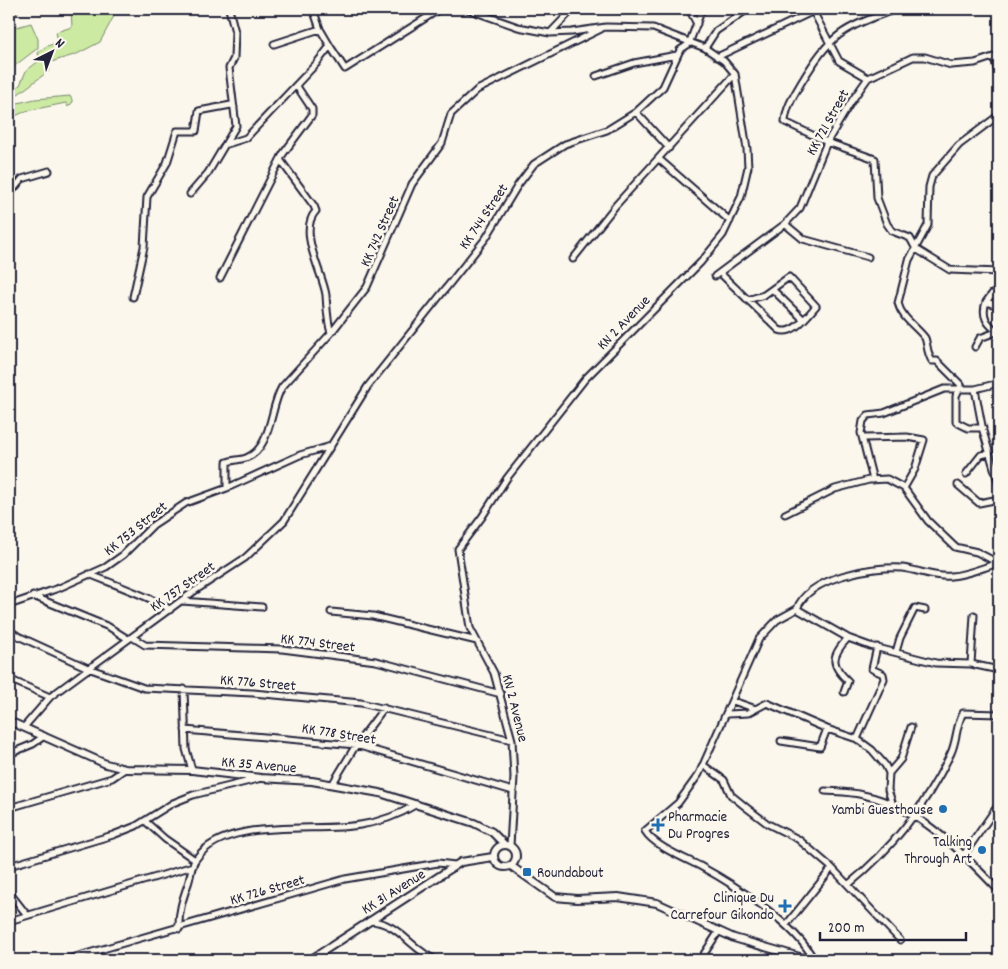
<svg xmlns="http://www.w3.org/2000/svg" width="1008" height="969" viewBox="0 0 1008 969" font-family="Dekko,sans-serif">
  <rect width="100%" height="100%" fill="#fbf7ec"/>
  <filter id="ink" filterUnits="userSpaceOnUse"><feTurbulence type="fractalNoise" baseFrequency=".02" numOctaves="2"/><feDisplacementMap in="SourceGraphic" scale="10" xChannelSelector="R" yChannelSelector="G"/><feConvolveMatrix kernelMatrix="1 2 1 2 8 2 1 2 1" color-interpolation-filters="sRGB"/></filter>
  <g filter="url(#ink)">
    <!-- green -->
    <path fill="#cceaa2" stroke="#77866e" d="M71 9H112L114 16 100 42 77 54 48 63 50 70 9 101V79L13 90 20 85 26 71 40 60 38 53 45 47 58 42 56 32 72 27Z
      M13 17 17 27 31 23 38 39V48L9 70V21Z
      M70 96 73 102 68 107 66 103 26 111 9 119V105L35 99Z"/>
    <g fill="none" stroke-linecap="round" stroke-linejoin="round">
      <!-- minor casing -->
      <g stroke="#22223b" stroke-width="9">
        <path id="minor" d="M467 9 518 27 550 33 572 32 606 27 653 28 705 48 724 61 735 74 747 149 748 167 741 197 723 235 701 262 585 379 507 478 482 517 458 549 470 628 494 673 512 740 514 777 510 846
          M689 9 697 24
          M896 9C842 29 832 32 801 83 794 95 786 107 785 122L827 142 875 159 877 198 887 224 892 231 910 238 916 249 950 270 999 272
          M9 13 15 9
          M814 13 839 61 868 78
          M550 33 573 9
          M274 44 320 29
          M330 46 345 69 440 9
          M705 48 716 31 748 9
          M717 57 818 9
          M994 57 999 77
          M596 76 634 63 677 55
          M636 112 669 148
          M227 144 246 138 316 64 330 46 320 29 313 9
          M660 160 730 221
          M281 161 314 206 316 211C297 231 323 273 326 295 327 309 327 320 331 333
          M190 194 208 173 236 126 229 68 234 58 235 32 229 9
          M9 195 22 179 49 171
          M785 224 803 239 868 257
          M573 259 616 205 735 74
          M720 273 779 330C793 336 807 316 816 306L789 277 764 295 747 300
          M715 276 785 224 800 208 827 142 851 102 868 78 913 57H925L951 65 975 63 999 55
          M220 278 283 154 312 115V109L296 85
          M773 290 803 319
          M133 297 144 247 147 197 167 163 177 131H196L199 111 231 105 234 107
          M986 302 992 294 996 297 998 295 999 290
          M998 332C987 324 981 316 986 302L999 306
          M975 347 980 338 999 331
          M999 377 995 384 975 389 983 431 999 485
          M983 428H968L956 422V396L961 385 937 361H932C927 354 927 342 925 338 916 326 902 319 898 303L909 260 928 225 929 187 932 176 959 145 999 115
          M865 438 907 437 924 440 915 469 904 488
          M966 474 981 455 989 453
          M873 480 861 433 863 421 868 415 884 413 944 389H975
          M958 485 979 503 999 499
          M227 488V462C233 460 240 460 246 458 272 449 270 406 282 387L331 333 367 287 412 184 442 143 451 114 477 90 601 29
          M785 514 835 489 869 480 887 479 904 488 928 521 955 547 977 552 998 563
          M89 574C105 581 162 601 170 610
          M33 596 109 627 128 639
          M182 601 262 607
          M9 605 59 588 106 567 123 555 153 525 186 503 227 488 300 455 331 446
          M797 609 777 620 759 639 699 774 678 803 645 831C654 846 684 858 700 866 735 885 796 924 814 960
          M797 609C808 577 873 566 902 568 919 570 935 578 951 576 967 575 984 567 999 563
          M797 609 848 638 870 646 936 663 971 664 999 670
          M331 612 373 616 477 641
          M9 630 18 636 88 668 144 688 253 693 361 703 512 740
          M132 637 145 645 282 649 345 657 376 661 501 694
          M896 652 900 638 915 608 925 610
          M971 664 974 615
          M9 679 50 697
          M184 689 186 749 192 770
          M844 692 848 681C831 665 830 657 848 638
          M733 701 756 709
          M728 714 748 713 767 703 827 729 857 739 872 750 885 765 889 773 888 790 893 805
          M24 727 50 697 62 688 193 592 245 558 284 521 368 386 486 238 518 185 534 164 565 144 607 130 636 112 663 87 680 50 689 44 702 9
          M185 730 356 745 513 791
          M857 739 884 679 883 674 872 669 877 647
          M781 741 820 747 827 729
          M9 754 33 744 44 736
          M703 765 724 780 731 795 747 808 768 824 798 839 832 868 900 940
          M889 773 901 759 911 727
          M333 783 356 745 384 708
          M825 791C838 792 851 792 863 795 918 806 963 853 999 891
          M9 808 112 778 125 769
          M145 821 165 839 195 860
          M963 856 999 804
          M9 866 113 835 136 826 173 803 193 795 258 779
          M849 884C892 849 927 803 951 753 957 740 956 725 963 713L999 714
          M9 892 27 915
          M9 921 193 866
          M369 921C398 921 411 950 436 960
          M786 925 832 868
          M179 929C178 913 183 898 188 884 191 876 191 865 196 859 225 816 315 833 360 825 381 822 399 815 417 804
          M89 953 345 879 438 863 455 865
          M65 960 89 953 108 960
          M700 960 719 931"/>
      </g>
      <!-- major casing -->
      <g stroke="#22223b" stroke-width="10">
        <path id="major" d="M9 721 106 764 125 769 192 770 261 778 312 781 380 793 474 823 492 832 504 844
          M494 856a11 11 0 1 1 22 0a11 11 0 1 1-22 0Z
          M511 866 555 897 577 899 618 897 657 903 734 938 810 960
          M310 960 461 862 493 857"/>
      </g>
      <!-- minor -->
      <use href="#minor" stroke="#fbf7ec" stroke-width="5"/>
      <!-- major -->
      <use href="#major" stroke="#fbf7ec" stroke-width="6"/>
    </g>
  </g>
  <!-- markers -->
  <g fill="#1f6fb2" stroke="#fbf7ec" stroke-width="2">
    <circle cx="943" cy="809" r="5"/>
    <path d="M655.5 817.5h5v5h5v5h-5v5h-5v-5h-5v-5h5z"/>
    <circle cx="982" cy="850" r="5"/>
    <rect x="522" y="867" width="10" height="10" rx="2.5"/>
    <path d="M782.5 898.5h5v5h5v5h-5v5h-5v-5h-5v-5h5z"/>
  </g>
  <g text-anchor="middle" stroke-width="5" stroke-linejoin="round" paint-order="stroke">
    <!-- street labels -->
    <g font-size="15" fill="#22223b" stroke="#fbf7ec">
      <text transform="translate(827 122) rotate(-61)" y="5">KK 721 Street</text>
      <text transform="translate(483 216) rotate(-56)" y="5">KK 744 Street</text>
      <text transform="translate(379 231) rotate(-66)" y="5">KK 742 Street</text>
      <text transform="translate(623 322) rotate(-46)" y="5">KN 2 Avenue</text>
      <text transform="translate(135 528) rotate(-39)" y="5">KK 753 Street</text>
      <text transform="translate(182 586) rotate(-35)" y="5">KK 757 Street</text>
      <text transform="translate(318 642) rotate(7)" y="5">KK 774 Street</text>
      <text transform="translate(258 682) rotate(5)" y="5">KK 776 Street</text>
      <text transform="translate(516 708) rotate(76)" y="5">KN 2 Avenue</text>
      <text transform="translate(339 733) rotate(9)" y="5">KK 778 Street</text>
      <text transform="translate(259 764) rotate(5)" y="5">KK 35 Avenue</text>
      <text transform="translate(267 889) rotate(-16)" y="5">KK 726 Street</text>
      <text transform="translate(393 891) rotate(-32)" y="5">KK 31 Avenue</text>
    </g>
    <!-- poi labels -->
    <g font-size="15" fill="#22223b" stroke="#fbf7ec" text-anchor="end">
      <text x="933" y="814">Yambi Guesthouse</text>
      <text x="668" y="821" text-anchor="start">Pharmacie<tspan x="668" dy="17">Du Progres</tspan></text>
      <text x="972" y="846">Talking<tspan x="972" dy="17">Through Art</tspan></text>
      <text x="537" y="877" text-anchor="start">Roundabout</text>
      <text x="774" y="902">Clinique Du<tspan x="774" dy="17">Carrefour Gikondo</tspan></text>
    </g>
  </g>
  <!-- margin -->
  <rect width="1008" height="969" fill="none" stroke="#fbf7ec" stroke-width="30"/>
  <rect x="15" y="15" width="978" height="939" fill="none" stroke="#22223b" stroke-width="2" filter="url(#ink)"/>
  <!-- north arrow -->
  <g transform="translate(52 52) rotate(42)" stroke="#fbf7ec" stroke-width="4" paint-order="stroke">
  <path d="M0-4L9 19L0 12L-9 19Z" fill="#22223b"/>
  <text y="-8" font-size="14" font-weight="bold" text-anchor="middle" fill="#22223b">N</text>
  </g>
  <!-- scale -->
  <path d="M820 932v8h146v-8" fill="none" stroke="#22223b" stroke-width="2.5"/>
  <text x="828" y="932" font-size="15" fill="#22223b" stroke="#fbf7ec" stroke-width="4" paint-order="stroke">200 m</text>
</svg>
